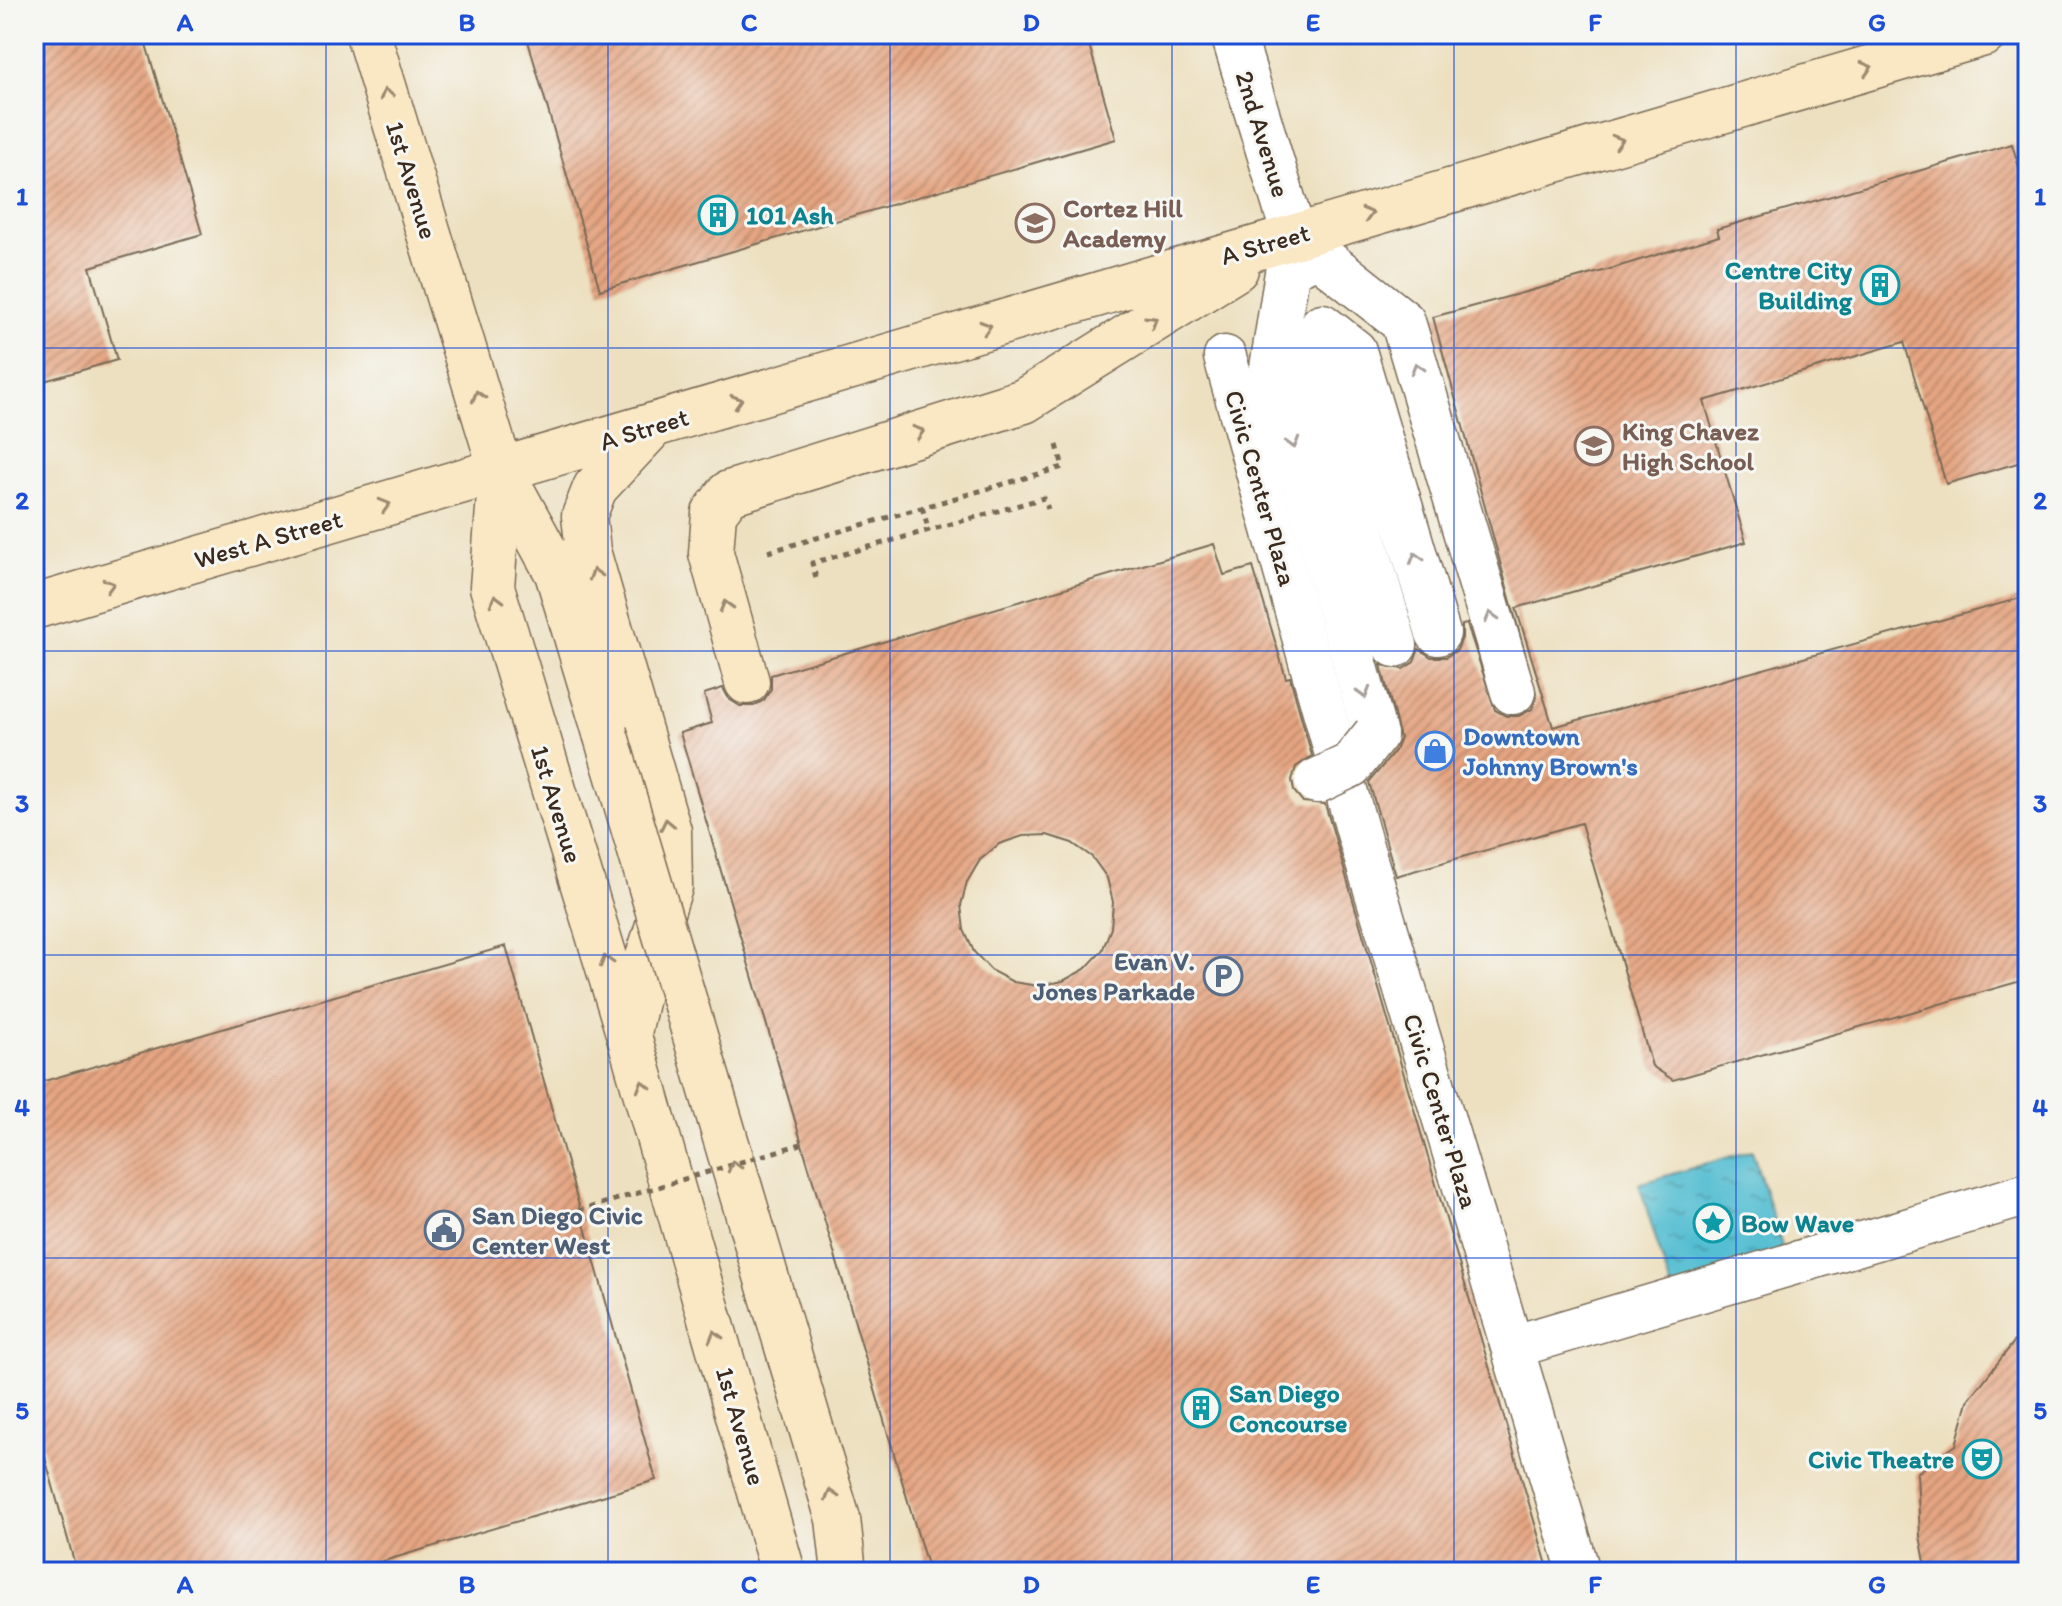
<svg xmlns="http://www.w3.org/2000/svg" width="2062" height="1606" viewBox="0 0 2062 1606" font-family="Itim,sans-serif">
  <defs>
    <pattern id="water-ripples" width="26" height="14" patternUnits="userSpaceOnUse" patternTransform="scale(2)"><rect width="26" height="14" fill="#55bed2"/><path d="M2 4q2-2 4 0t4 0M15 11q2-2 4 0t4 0" fill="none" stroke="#489baa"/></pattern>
    <pattern id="building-hatch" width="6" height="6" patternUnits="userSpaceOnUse" patternTransform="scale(2)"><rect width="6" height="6" fill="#e5a582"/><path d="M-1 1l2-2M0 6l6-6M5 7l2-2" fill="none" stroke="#bb876a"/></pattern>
  </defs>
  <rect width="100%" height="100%" fill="#f6f6f2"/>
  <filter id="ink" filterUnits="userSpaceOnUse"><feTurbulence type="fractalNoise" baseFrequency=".0125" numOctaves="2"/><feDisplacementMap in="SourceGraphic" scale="16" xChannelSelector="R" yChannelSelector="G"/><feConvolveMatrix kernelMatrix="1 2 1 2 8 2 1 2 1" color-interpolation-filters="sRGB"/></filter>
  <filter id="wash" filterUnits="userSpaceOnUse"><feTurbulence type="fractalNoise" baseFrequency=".006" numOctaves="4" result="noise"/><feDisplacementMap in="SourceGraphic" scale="32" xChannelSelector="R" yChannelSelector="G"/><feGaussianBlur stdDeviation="1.8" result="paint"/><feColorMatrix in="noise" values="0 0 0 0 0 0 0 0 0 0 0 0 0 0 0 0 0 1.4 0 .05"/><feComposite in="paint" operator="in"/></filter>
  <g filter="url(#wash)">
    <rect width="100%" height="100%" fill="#ede0c0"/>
    <!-- water -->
    <path fill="url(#water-ripples)" stroke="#487478" stroke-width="2" d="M1752 1150 1787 1262 1673 1295 1639 1184Z"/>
    <g id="blocks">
      <!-- building -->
      <path fill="url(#building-hatch)" fill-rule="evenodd" d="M34 34H143L202 234 90 267 117 360 34 384Z
        M526 34H1086L1116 139 600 290Z
        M2012 144 2028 197V460L1946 484 1904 342 1704 401 1746 542 1516 608 1553 727 2028 596V979L1673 1080 1652 1066 1581 823 1396 876 1369 782 1395 751 1400 738 1381 665 1403 669 1414 662 1419 649 1431 657H1446L1457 650 1462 638V625L1467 624 1495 710 1506 716H1519L1532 709 1537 697 1433 317 1607 270 1719 236 1717 229Z
        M1214 544 1224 575 1253 567 1286 678 1290 677 1312 756 1296 767 1292 780 1294 791 1303 802 1325 804 1549 1572H929L680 733 712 723 704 694 723 688 729 699 740 706H754L764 700 771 689V675ZM1047 835 1072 843 1092 857 1107 878 1113 902 1111 928 1102 951 1085 969 1063 981 1038 986 1013 982 992 971 974 952 964 930 961 905 967 882 980 860 999 844 1023 836Z
        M506 946 656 1480 347 1572H77L34 1418V1084Z
        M2028 1324V1572H1927L1920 1536 1917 1473 1956 1445 1968 1401Z"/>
    </g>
  </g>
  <g filter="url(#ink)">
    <use href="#blocks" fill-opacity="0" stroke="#796a57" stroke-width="2"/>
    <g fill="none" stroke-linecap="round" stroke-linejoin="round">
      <!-- pedestrian casing -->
      <g stroke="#796a57" stroke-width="45">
        <path id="pedestrian" d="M1225 357 1358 833 1512 1347 2028 1194
          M1512 1347 1579 1572"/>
      </g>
      <!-- tertiary casing -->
      <g stroke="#796a57" stroke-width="47">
        <path id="tertiary" d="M1233 34 1302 262
          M1293 235 1403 322 1513 692
          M1293 235 1272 368 1375 735
          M1322 326 1354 351 1438 633
          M1322 326 1312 361 1395 645"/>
      </g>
      <!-- secondary casing -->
      <g stroke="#796a57" stroke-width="47">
        <path id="secondary" d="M368 34 501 470 492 587 629 1036 783 1572
          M501 470 557 573 605 733
          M34 607 1984 34
          M747 682 711 553 714 513 729 493 1024 401 1236 269
          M682 992 838 1519 844 1572
          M629 1033 641 979 670 887 669 831 588 551 584 516 595 488 648 431"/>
      </g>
      <!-- path -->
      <path stroke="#796a57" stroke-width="5" stroke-dasharray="6 6" stroke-linecap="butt" d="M922 507 929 531
        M768 552 1063 467 1057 445
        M816 578 812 563 1044 498 1048 509"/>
      <!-- pedestrian -->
      <use href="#pedestrian" stroke="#fff" stroke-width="42"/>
      <!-- tertiary -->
      <use href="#tertiary" stroke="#fff" stroke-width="44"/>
      <!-- secondary -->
      <use href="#secondary" stroke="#fae7c3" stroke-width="44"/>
      <!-- tertiary-bridge casing -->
      <g stroke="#796a57" stroke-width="47" stroke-linecap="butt">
        <path id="tertiary-bridge" d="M1317 781 1351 765 1375 735"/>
      </g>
      <!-- secondary-bridge casing -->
      <g stroke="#796a57" stroke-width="47" stroke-linecap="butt">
        <path id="secondary-bridge" d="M605 733 682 992"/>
      </g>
      <!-- path-bridge -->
      <path stroke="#796a57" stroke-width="5" stroke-dasharray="6 6" stroke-linecap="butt" d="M578 1211 801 1144"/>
      <!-- tertiary-bridge -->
      <use href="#tertiary-bridge" stroke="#fff" stroke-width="44"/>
      <!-- secondary-bridge -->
      <use href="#secondary-bridge" stroke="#fae7c3" stroke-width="44"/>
    </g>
    <!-- one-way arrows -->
    <defs><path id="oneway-chevron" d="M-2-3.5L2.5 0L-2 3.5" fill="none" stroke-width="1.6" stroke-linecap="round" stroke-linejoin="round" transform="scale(2)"/></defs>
    <g stroke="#9a8870">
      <use href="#oneway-chevron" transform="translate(1867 68) rotate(-16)"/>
      <use href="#oneway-chevron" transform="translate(386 94) rotate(-107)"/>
      <use href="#oneway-chevron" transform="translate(1618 141) rotate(-16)"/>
      <use href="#oneway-chevron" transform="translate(1368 214) rotate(-16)"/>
      <use href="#oneway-chevron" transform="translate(1152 321) rotate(-32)"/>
      <use href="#oneway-chevron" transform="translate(986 327) rotate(-17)"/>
      <use href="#oneway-chevron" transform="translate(478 396) rotate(-107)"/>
      <use href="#oneway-chevron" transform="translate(737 401) rotate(-17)"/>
      <use href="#oneway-chevron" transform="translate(919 432) rotate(-17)"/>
      <use href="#oneway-chevron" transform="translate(385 505) rotate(-16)"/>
      <use href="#oneway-chevron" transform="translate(595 574) rotate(-107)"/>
      <use href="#oneway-chevron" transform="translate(109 585) rotate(-16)"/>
      <use href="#oneway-chevron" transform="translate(496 600) rotate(-105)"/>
      <use href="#oneway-chevron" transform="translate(726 606) rotate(-106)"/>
      <use href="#oneway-chevron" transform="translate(667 824) rotate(-102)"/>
      <use href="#oneway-chevron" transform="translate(606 961) rotate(-107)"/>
      <use href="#oneway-chevron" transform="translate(643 1086) rotate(-106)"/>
      <use href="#oneway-chevron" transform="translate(734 1166) rotate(-106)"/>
      <use href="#oneway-chevron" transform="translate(715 1336) rotate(-106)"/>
      <use href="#oneway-chevron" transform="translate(831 1495) rotate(-107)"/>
    </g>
    <g stroke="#a79f9a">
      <use href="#oneway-chevron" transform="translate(1417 368) rotate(-107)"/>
      <use href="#oneway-chevron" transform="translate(1293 443) rotate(74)"/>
      <use href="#oneway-chevron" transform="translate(1416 558) rotate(-107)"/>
      <use href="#oneway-chevron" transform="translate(1491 617) rotate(-107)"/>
      <use href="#oneway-chevron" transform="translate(1364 693) rotate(74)"/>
    </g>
  </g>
  <!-- grid -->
  <path fill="none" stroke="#1d4ed8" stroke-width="2" stroke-opacity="0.55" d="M326 34V1572M608 34V1572M890 34V1572M1172 34V1572M1454 34V1572M1736 34V1572M34 348H2028M34 651H2028M34 955H2028M34 1258H2028"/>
  <!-- icons -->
  <defs>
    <g id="building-ring" transform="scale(2)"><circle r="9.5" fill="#f6f6f2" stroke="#0f9aa8" stroke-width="1.5"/><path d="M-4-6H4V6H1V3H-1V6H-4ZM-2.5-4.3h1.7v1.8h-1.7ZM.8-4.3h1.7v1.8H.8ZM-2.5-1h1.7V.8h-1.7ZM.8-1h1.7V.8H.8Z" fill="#0f9aa8"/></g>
    <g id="school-ring" transform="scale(2)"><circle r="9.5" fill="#f6f6f2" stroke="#8d6e63" stroke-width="1.5"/><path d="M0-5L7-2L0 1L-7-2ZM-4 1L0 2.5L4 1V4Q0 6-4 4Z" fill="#8d6e63"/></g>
    <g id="shop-ring" transform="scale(2)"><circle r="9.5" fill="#f6f6f2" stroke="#3f7fe0" stroke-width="1.5"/><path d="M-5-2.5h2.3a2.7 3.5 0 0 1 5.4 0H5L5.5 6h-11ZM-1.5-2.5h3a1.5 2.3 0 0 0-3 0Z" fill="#3f7fe0"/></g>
    <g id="parking-ring" transform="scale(2)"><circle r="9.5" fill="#f6f6f2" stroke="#5c6f8a" stroke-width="1.5"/><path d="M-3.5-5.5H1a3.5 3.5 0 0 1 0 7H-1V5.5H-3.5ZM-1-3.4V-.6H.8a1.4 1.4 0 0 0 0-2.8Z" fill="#5c6f8a"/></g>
    <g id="sight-ring" transform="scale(2)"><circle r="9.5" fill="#f6f6f2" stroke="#0f9aa8" stroke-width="1.5"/><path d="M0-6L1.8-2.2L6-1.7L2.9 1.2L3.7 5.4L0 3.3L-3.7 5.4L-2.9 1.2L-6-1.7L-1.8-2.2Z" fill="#0f9aa8"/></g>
    <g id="civic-ring" transform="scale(2)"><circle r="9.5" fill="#f6f6f2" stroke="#5c6f8a" stroke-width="1.5"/><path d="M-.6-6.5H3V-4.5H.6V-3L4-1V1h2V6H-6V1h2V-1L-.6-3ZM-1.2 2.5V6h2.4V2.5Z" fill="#5c6f8a"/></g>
    <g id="theatre-ring" transform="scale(2)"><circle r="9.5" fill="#f6f6f2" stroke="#0f9aa8" stroke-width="1.5"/><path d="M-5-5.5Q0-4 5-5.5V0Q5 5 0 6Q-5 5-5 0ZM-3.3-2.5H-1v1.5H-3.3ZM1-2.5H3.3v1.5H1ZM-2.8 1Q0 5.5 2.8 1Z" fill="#0f9aa8"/></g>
  </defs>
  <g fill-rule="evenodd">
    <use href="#building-ring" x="718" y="215"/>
    <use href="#school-ring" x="1035" y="223"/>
    <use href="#building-ring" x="1880" y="285"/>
    <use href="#school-ring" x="1594" y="446"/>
    <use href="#shop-ring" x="1435" y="751"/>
    <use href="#parking-ring" x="1223" y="976"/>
    <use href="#sight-ring" x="1713" y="1223"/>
    <use href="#civic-ring" x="444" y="1230"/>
    <use href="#building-ring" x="1201" y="1408"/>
    <use href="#theatre-ring" x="1982" y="1459"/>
  </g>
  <g text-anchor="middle" stroke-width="6" stroke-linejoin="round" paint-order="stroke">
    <!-- street labels -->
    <g font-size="26" fill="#3b2a1e" stroke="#f6f6f2">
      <text transform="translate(1263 134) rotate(73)" y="9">2nd Avenue</text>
      <text transform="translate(412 180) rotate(73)" y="9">1st Avenue</text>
      <text transform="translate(1265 244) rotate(-16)" y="9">A Street</text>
      <text transform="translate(644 429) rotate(-17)" y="9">A Street</text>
      <text transform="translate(1261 488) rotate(74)" y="9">Civic Center Plaza</text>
      <text transform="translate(268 539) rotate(-16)" y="9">West A Street</text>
      <text transform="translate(557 804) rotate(73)" y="9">1st Avenue</text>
      <text transform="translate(1441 1111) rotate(73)" y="9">Civic Center Plaza</text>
      <text transform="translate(741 1426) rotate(74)" y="9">1st Avenue</text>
    </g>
    <!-- education labels -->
    <g font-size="26" font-weight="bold" fill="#785e54" stroke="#f6f6f2" text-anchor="start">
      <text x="1063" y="217">Cortez Hill<tspan x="1063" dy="30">Academy</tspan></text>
      <text x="1622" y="440">King Chavez<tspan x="1622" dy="30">High School</tspan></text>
    </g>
    <!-- culture labels -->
    <g font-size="26" font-weight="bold" fill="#0d838f" stroke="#f6f6f2" text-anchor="start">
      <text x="746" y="224">101 Ash</text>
      <text x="1852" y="279" text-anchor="end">Centre City<tspan x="1852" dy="30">Building</tspan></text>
      <text x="1741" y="1232">Bow Wave</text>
      <text x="1229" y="1402">San Diego<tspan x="1229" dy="30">Concourse</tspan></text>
      <text x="1954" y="1468" text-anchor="end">Civic Theatre</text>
    </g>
    <!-- shop labels -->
    <g font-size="26" font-weight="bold" fill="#366cbe" stroke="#f6f6f2" text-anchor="start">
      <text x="1463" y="745">Downtown<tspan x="1463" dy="30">Johnny Brown's</tspan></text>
    </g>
    <!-- service labels -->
    <g font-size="26" font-weight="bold" fill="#4e5e75" stroke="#f6f6f2" text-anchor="end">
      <text x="1195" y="970">Evan V.<tspan x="1195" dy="30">Jones Parkade</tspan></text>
      <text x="472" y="1224" text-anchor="start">San Diego Civic<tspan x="472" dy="30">Center West</tspan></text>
    </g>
  </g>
  <!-- margin -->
  <rect width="2062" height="1606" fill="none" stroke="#f6f6f2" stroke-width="88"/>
  <rect x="44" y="44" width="1974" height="1518" fill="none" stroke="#1d4ed8" stroke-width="3"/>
  <g font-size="26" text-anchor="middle" font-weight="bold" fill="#1d4ed8">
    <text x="185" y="31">A</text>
    <text x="467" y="31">B</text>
    <text x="749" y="31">C</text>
    <text x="1031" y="31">D</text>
    <text x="1313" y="31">E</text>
    <text x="1595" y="31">F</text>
    <text x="1877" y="31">G</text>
    <text x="22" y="205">1</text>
    <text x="2040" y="205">1</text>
    <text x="22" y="509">2</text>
    <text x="2040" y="509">2</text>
    <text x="22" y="812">3</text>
    <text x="2040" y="812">3</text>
    <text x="22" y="1116">4</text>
    <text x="2040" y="1116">4</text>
    <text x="22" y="1419">5</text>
    <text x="2040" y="1419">5</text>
    <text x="185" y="1593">A</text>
    <text x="467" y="1593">B</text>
    <text x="749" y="1593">C</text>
    <text x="1031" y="1593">D</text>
    <text x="1313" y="1593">E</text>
    <text x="1595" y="1593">F</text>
    <text x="1877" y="1593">G</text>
  </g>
</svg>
